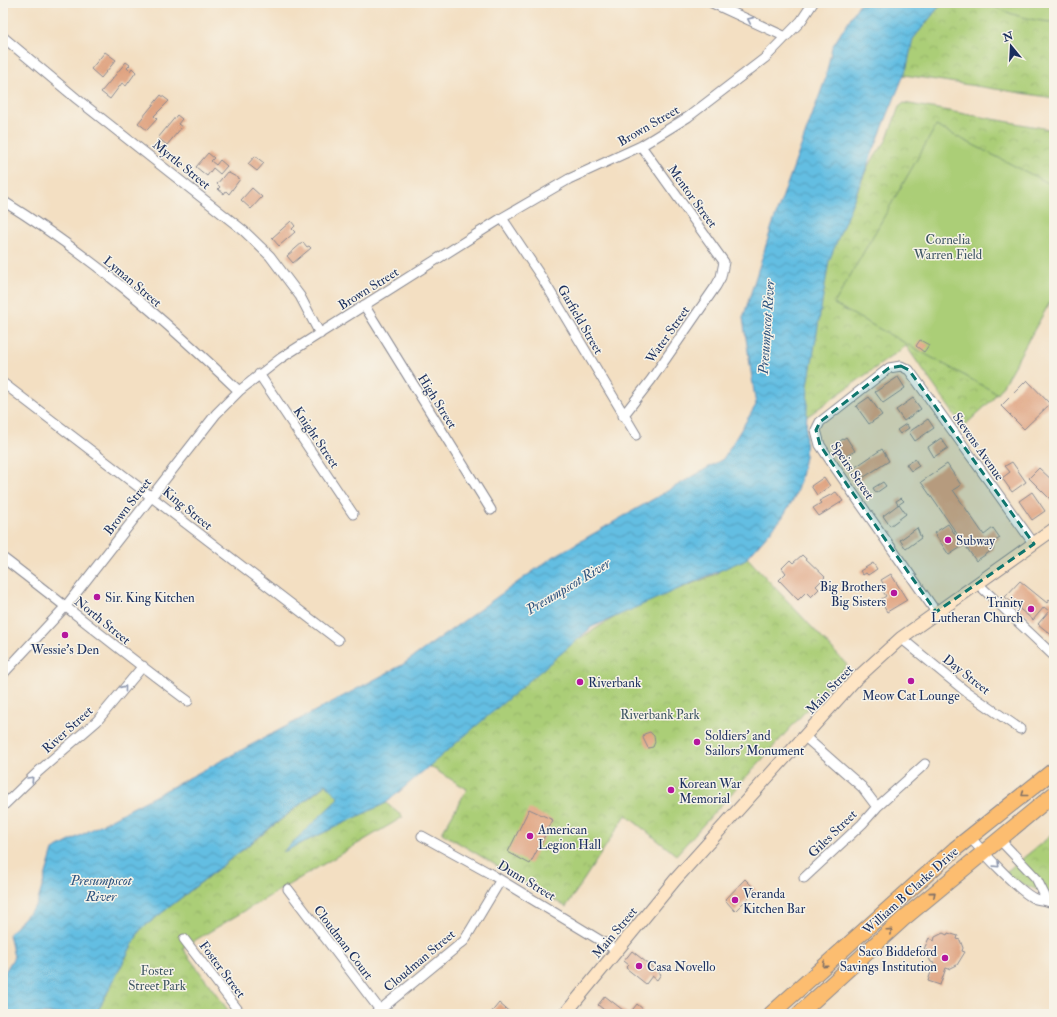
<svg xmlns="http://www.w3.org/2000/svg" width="1057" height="1017" viewBox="0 0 1057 1017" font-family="'IM FELL Double Pica',serif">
  <defs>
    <pattern id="park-crowns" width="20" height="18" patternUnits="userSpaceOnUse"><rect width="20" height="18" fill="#abce77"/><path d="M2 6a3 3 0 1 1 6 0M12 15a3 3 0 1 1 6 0" fill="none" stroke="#93b169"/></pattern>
    <pattern id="water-waves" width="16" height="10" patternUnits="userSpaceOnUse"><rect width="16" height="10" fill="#64bee2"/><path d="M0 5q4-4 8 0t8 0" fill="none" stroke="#529bba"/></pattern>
  </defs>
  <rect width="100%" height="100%" fill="#f7f3e8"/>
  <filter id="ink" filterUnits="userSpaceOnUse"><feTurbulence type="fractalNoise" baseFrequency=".025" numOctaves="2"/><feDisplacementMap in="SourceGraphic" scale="8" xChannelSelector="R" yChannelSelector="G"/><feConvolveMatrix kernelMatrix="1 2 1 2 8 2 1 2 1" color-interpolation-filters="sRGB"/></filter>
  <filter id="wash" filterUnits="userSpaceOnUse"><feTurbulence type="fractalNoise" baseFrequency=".012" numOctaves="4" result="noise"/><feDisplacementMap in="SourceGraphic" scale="16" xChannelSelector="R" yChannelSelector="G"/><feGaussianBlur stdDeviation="0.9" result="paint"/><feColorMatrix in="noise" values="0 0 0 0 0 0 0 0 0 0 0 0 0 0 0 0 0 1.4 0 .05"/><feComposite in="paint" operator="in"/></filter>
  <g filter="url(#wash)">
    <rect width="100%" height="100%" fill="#f3dfc2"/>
    <!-- park -->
    <path fill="url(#park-crowns)" stroke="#637e6a" d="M942 3H1054V98L904 75 913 39Z
      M904 103 1054 130V295L992 400 963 427 906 346 805 418 807 308 868 166 886 141 899 107Z
      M741 551 847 665 676 855 626 815 566 907 442 833 467 789 422 762 567 646 648 597 684 587 716 574Z
      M327 784 339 798 285 851 386 803 403 817 182 948 231 1014H96L140 930Z
      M1054 833V896L1001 876Z"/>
    <!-- pitch -->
    <path fill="#abce77" stroke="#637e6a" d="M987 3H1054V22C1030 21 1008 14 987 3Z
      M936 126 1054 186V295L998 394 834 304Z"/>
    <!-- water -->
    <path fill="url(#water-waves)" stroke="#4076a0" d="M860 3H942L913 39 907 67 829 261 808 386 805 457 800 481 794 498 782 518 746 559 592 627 386 803 283 852 339 798 326 784 140 930 96 1014H3V975L14 957 9 934 37 904 53 850 402 665 553 557 723 459 756 405 743 318 772 226 825 80 832 47Z"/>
    <g id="blocks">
      <!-- building -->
      <path fill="#e0a482" d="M105 52 116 60 101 78 91 69Z
        M126 62 130 65 127 68 130 71 132 68 136 72 126 86 122 83 110 99 101 92Z
        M161 95 169 101 154 116 157 119 147 130 138 123Z
        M177 115 182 119 178 124 182 127 167 145 158 138Z
        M208 153 214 158 211 161 216 165 220 160 227 166 220 174 213 168 207 176 196 167Z
        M255 156 264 163 257 171 248 164Z
        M227 172 240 179 229 194 226 191 224 194 218 189 220 187 217 184Z
        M252 188 262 197 251 209 241 200Z
        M291 221 295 226 292 229 295 232 279 246 272 238Z
        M303 242 307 247 309 246 311 248 293 263 287 256Z
        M920 340 929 345 924 352 916 346Z
        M898 377 905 388 883 403 875 392Z
        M1027 380 1050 404 1024 429 1001 406Z
        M869 397 882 415 869 424 856 406Z
        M913 398 921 409 904 421 896 410Z
        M928 419 934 428 915 441 909 432Z
        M906 424 909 428 900 434 897 430Z
        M846 437 855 451 843 458 834 445Z
        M941 438 948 448 934 457 928 447Z
        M882 449 889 461 858 481 851 470Z
        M915 459 919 466 911 471 906 464Z
        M1012 462 1026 482 1012 492 1002 478 1010 472 1005 466Z
        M947 464 961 485 953 490 984 535 993 528 1000 538 991 544 994 549 976 561 921 482Z
        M1039 468 1054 482V503L1029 478Z
        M824 477 830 486 817 495 811 486Z
        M883 482 886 486 876 493 873 488Z
        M836 492 843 501 819 516 813 508 821 503 819 501Z
        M1032 492 1045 511 1032 520 1019 501Z
        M901 498 904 501 898 505 896 501Z
        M899 504 906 514 890 526 883 516Z
        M948 524 963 546 949 555 934 533Z
        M917 528 921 538 906 549 900 540Z
        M802 555 825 577 816 586 819 589 811 597 806 592 798 600 779 580 786 573 782 568 790 560 793 563Z
        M873 563 877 569 868 575 866 573 863 575 860 571Z
        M891 574 907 600 887 612 880 600 886 596 882 590 886 588 881 580Z
        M1020 581 1047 603 1049 600 1054 604V637L1038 624 1049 611 1044 607 1033 620 1005 597Z
        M650 732 654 736 655 742 653 747 648 748 643 738 644 734Z
        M529 809 553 820 530 864 508 852Z
        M745 879 756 890 735 911 725 900Z
        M943 933 947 935 948 933 958 936 957 939 960 940 963 948 962 951 965 952 957 965 949 969 946 968 940 985 928 981 934 963 931 962 927 954 928 951 924 949 929 938 934 941 935 937Z
        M632 951 661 974 657 980 652 976 646 984 626 968 629 965 624 961Z
        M605 996 628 1014H609L598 1005Z
        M499 1003 512 1014H490Z
        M637 1004 644 1010 641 1014H629Z"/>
    </g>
  </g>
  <g filter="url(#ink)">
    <use href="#blocks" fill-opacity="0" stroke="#878790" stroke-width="1"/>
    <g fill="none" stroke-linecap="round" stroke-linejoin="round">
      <!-- minor casing -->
      <g stroke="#878790" stroke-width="11">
        <path id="minor" d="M712 3 786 37
          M3 37 77 99 244 231 270 256 300 296 320 334
          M3 201C89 254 166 321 239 391
          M502 218 542 278 636 435
          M364 305 491 510
          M259 374 353 514
          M3 383 338 640
          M623 416 651 380 716 286 721 277 724 262 641 146
          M3 558C65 605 125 655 188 701
          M977 583 1054 656
          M936 612 834 466 820 445 816 430 820 422 889 368 901 366 909 370 1034 544
          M901 638 964 690 1020 729
          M3 674 66 606 216 414 239 391 281 358 502 218 569 179 641 146 688 117 765 58 801 21 813 3
          M804 736 862 787 877 807
          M3 806 39 771 97 721 143 666
          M422 836 489 873 616 950
          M970 837C981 850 1022 895 1036 899 1042 901 1048 900 1054 904
          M999 839 1036 878 1047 900
          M804 878 862 824 877 807 925 764
          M288 889 380 1010
          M184 939 241 1014
          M375 1014 464 941 500 881"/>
      </g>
      <!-- secondary casing -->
      <g stroke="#878790" stroke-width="14">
        <path id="secondary" d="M565 1014 675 880 855 680 901 638 1054 529"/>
      </g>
      <!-- trunk casing -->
      <g stroke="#878790" stroke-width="17">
        <path id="trunk" d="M771 1014 955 849 1054 770
          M799 1014 903 919 1054 794"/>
      </g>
      <!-- minor -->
      <use href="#minor" stroke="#fff" stroke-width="9"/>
      <!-- secondary -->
      <use href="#secondary" stroke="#fee5c5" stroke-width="12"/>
      <!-- trunk -->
      <use href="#trunk" stroke="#fcbd6f" stroke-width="15"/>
    </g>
    <!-- one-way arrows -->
    <defs><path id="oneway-chevron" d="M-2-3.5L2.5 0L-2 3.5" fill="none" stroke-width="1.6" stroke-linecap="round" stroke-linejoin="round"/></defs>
    <g stroke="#8d97ae">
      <use href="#oneway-chevron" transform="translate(750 20) rotate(-156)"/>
      <use href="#oneway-chevron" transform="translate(124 688) rotate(-51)"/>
      <use href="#oneway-chevron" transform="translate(31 779) rotate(-47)"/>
      <use href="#oneway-chevron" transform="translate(997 865) rotate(44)"/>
    </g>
    <g stroke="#806f66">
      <use href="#oneway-chevron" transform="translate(1024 794) rotate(141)"/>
      <use href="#oneway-chevron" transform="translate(933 894) rotate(-41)"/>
      <use href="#oneway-chevron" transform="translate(890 931) rotate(-42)"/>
      <use href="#oneway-chevron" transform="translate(825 965) rotate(138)"/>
    </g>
  </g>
  <!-- marked area -->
  <path fill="#0f766e" fill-opacity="0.2" stroke="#0f766e" stroke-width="3" stroke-dasharray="8 5" stroke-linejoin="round" d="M901 366 909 370 1034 544 936 612 834 466 820 445 816 430 820 422 889 368Z"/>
  <!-- markers -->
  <g fill="#b5179e" stroke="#f7f3e8" stroke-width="1.5">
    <circle cx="948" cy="540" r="4"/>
    <circle cx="894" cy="593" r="4"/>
    <circle cx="97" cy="597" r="4"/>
    <circle cx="1031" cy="609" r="4"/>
    <circle cx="65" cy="635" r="4"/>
    <circle cx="911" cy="681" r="4"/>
    <circle cx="580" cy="682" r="4"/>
    <circle cx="697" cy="742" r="4"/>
    <circle cx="671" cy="790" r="4"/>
    <circle cx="530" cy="836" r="4"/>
    <circle cx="735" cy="900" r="4"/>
    <circle cx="945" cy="958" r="4"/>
    <circle cx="639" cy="966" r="4"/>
  </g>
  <g text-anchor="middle" stroke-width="3" stroke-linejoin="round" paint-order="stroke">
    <!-- street labels -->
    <g font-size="13" fill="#1b2f5e" stroke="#f7f3e8">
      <text transform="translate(648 125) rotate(-30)" y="5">Brown Street</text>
      <text transform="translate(182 164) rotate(39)" y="5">Myrtle Street</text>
      <text transform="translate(693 196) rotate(54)" y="5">Mentor Street</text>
      <text transform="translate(133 281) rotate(40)" y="5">Lyman Street</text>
      <text transform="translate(368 288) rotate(-32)" y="5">Brown Street</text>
      <text transform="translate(581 319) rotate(60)" y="5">Garfield Street</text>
      <text transform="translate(667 334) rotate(-55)" y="5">Water Street</text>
      <text transform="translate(438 401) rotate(58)" y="5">High Street</text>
      <text transform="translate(317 437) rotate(56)" y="5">Knight Street</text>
      <text transform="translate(979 446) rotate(55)" y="5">Stevens Avenue</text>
      <text transform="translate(853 470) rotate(56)" y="5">Speirs Street</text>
      <text transform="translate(127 506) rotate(-52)" y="5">Brown Street</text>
      <text transform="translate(188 508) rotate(39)" y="5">King Street</text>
      <text transform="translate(103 620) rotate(39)" y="5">North Street</text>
      <text transform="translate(967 674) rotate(38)" y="5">Day Street</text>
      <text transform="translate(829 689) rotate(-47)" y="5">Main Street</text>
      <text transform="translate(67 729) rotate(-42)" y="5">River Street</text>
      <text transform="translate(832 833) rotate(-44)" y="5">Giles Street</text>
      <text transform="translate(527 880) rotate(31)" y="5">Dunn Street</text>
      <text transform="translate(910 890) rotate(-42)" y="5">William B Clarke Drive</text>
      <text transform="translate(614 932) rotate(-50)" y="5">Main Street</text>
      <text transform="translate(344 942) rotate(53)" y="5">Cloudman Court</text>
      <text transform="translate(419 960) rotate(-40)" y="5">Cloudman Street</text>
      <text transform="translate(223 969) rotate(53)" y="5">Foster Street</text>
    </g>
    <!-- park labels -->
    <g font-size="13" fill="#3f5764" stroke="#f7f3e8">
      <text x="948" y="244">Cornelia<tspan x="948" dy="15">Warren Field</tspan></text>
      <text x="660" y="719">Riverbank Park</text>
      <text x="157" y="975">Foster<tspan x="157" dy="15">Street Park</tspan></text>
    </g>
    <!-- poi labels -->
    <g font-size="13" fill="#1b2f5e" stroke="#f7f3e8" text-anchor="start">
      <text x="956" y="545">Subway</text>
      <text x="886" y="591" text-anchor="end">Big Brothers<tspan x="886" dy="15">Big Sisters</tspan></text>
      <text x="105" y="602">Sir. King Kitchen</text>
      <text x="1023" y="607" text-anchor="end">Trinity<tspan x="1023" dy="15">Lutheran Church</tspan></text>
      <text x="65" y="654" text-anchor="middle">Wessie's Den</text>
      <text x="588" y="687">Riverbank</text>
      <text x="911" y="700" text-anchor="middle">Meow Cat Lounge</text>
      <text x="705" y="740">Soldiers' and<tspan x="705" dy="15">Sailors' Monument</tspan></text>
      <text x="679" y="788">Korean War<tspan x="679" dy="15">Memorial</tspan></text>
      <text x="538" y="834">American<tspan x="538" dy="15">Legion Hall</tspan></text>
      <text x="743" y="898">Veranda<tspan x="743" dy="15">Kitchen Bar</tspan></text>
      <text x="937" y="956" text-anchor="end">Saco Biddeford<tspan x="937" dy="15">Savings Institution</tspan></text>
      <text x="647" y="971">Casa Novello</text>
    </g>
    <!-- water labels -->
    <g font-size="14" font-style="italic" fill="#2d537f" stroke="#f7f3e8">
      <text transform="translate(766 327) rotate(-86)" y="5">Presumpscot River</text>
      <text transform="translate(568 586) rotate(-31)" y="5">Presumpscot River</text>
      <text x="101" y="885">Presumpscot<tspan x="101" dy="16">River</tspan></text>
    </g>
  </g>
  <!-- margin -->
  <rect width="1057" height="1017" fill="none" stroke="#f7f3e8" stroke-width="16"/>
  <!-- north arrow -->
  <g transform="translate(1011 46) rotate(342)" stroke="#f7f3e8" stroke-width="3" paint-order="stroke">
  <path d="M0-3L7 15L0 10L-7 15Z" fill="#1b2f5e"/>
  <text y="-6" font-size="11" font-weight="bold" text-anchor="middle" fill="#1b2f5e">N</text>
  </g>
</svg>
